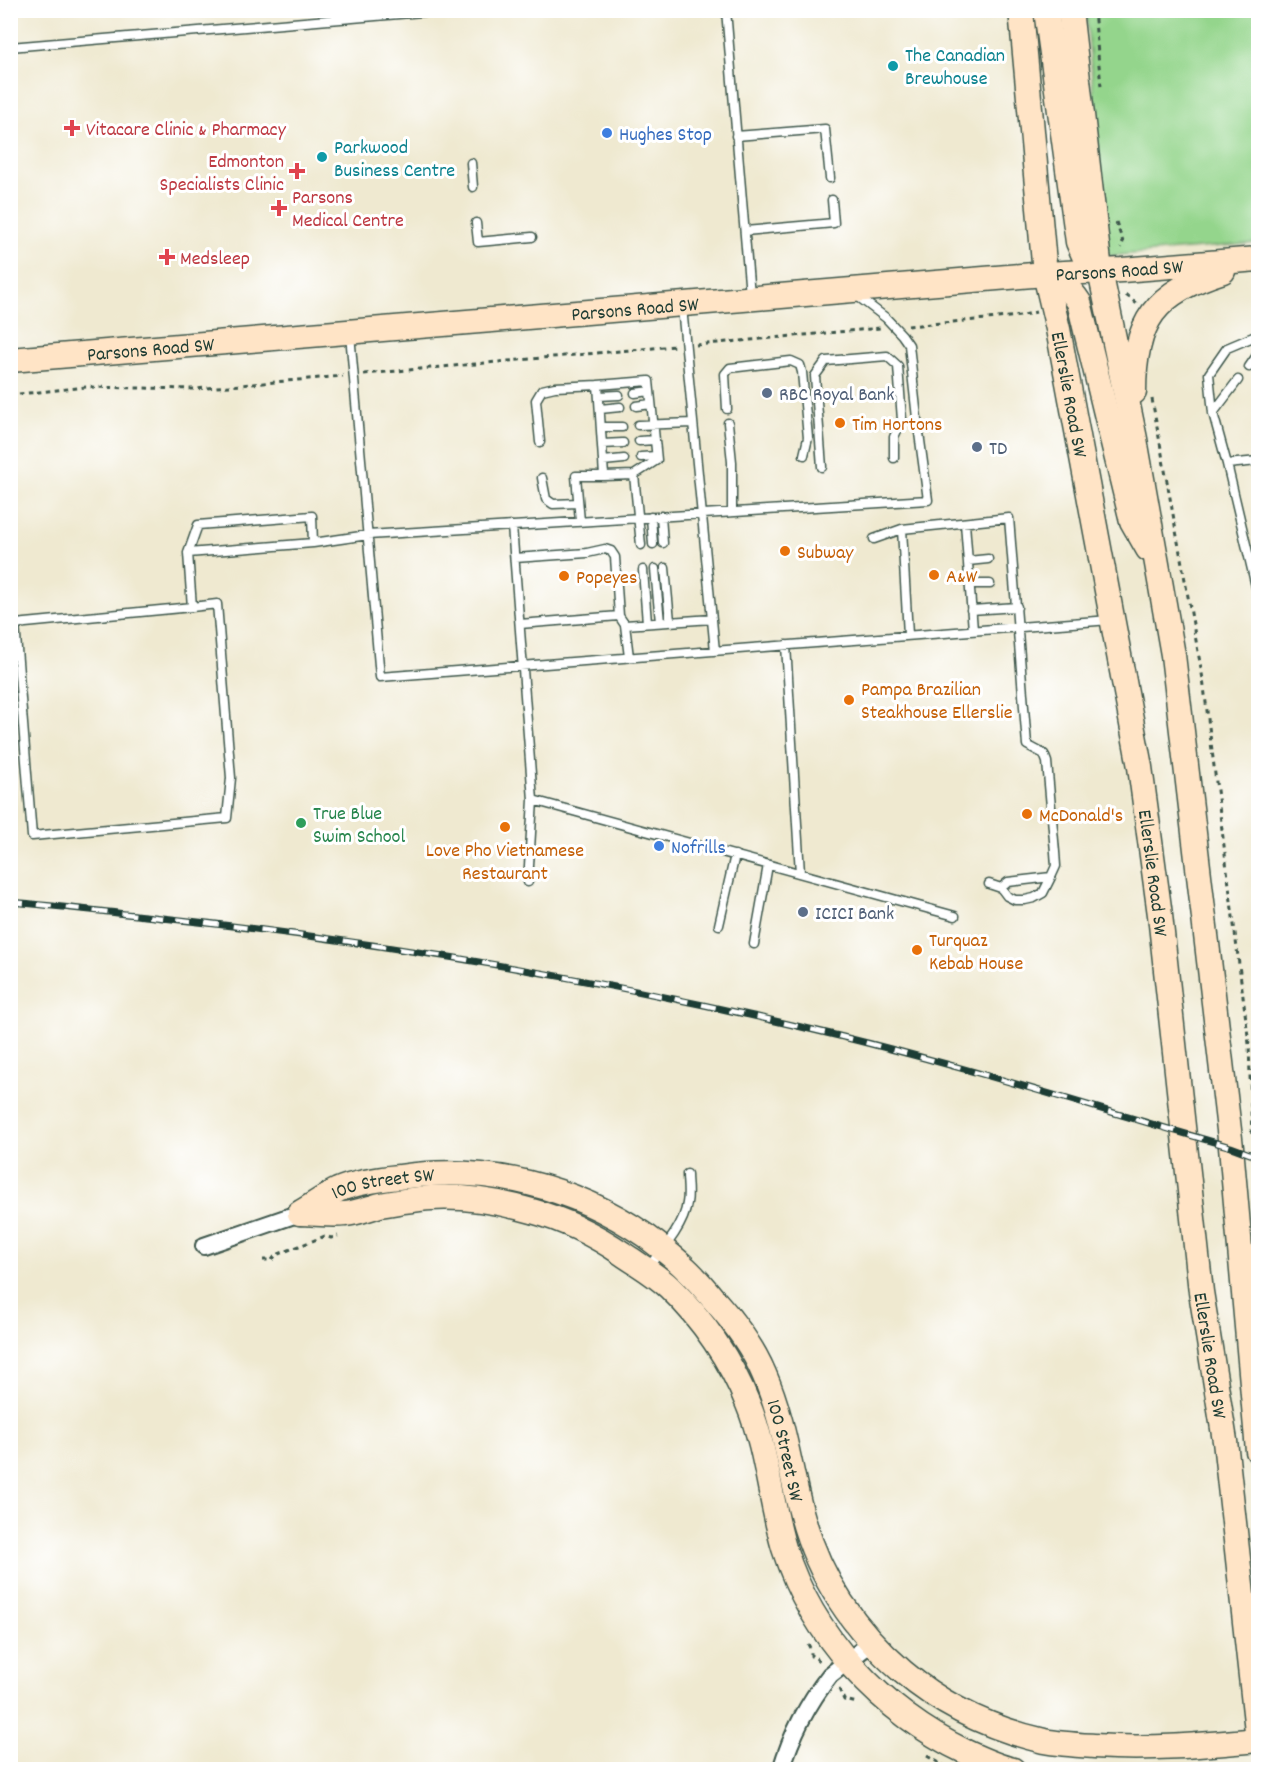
<svg xmlns="http://www.w3.org/2000/svg" width="1269" height="1780" viewBox="0 0 1269 1780" font-family="Dekko,sans-serif">
  <rect width="100%" height="100%" fill="#fff"/>
  <filter id="ink" filterUnits="userSpaceOnUse"><feTurbulence type="fractalNoise" baseFrequency=".0167" numOctaves="2"/><feDisplacementMap in="SourceGraphic" scale="12" xChannelSelector="R" yChannelSelector="G"/><feConvolveMatrix kernelMatrix="1 2 1 2 8 2 1 2 1" color-interpolation-filters="sRGB"/></filter>
  <filter id="wash" filterUnits="userSpaceOnUse"><feTurbulence type="fractalNoise" baseFrequency=".008" numOctaves="4" result="noise"/><feDisplacementMap in="SourceGraphic" scale="24" xChannelSelector="R" yChannelSelector="G"/><feGaussianBlur stdDeviation="1.35" result="paint"/><feColorMatrix in="noise" values="0 0 0 0 0 0 0 0 0 0 0 0 0 0 0 0 0 1.4 0 .05"/><feComposite in="paint" operator="in"/></filter>
  <g filter="url(#wash)">
    <rect width="100%" height="100%" fill="#efe9d0"/>
    <!-- green -->
    <path fill="#94d58c" stroke="#5a8960" stroke-width="1.5" d="M1086 11H1258V243L1108 256Z"/>
  </g>
  <g filter="url(#ink)">
    <g fill="none" stroke-linecap="round" stroke-linejoin="round">
      <!-- lane casing -->
      <g stroke="#3e574b" stroke-width="11">
        <path id="lane" d="M726 10 750 295
          M10 47 446 10
          M736 136 825 129 830 178
          M471 163 473 187
          M476 223 478 242 532 237
          M745 231 834 223 832 200
          M682 307 715 651
          M350 334 380 677 1110 620
          M1258 335 1227 348 1209 374 1213 413 1227 464 1258 461
          M1249 367 1258 354
          M635 393 650 391
          M599 396 619 395
          M636 406 651 404
          M600 409 620 407
          M727 409 725 374 730 368 791 361 800 365 802 372 808 438 804 455
          M1213 413 1238 380
          M728 423 732 462V512
          M638 425 693 423
          M601 427H622
          M639 441 655 440
          M540 442 536 400 542 390 555 387 598 385
          M602 444 623 443
          M641 457 656 456
          M603 461 624 459
          M1227 464 1258 595
          M822 467 815 376 826 361 887 356 898 366 902 420 894 437V458
          M604 476 634 475
          M542 478 546 499 553 504 578 503
          M661 516 663 543
          M651 517 653 544
          M580 521 576 476H604L598 385 649 381 657 460 634 475 641 545
          M965 523 973 630
          M512 526 533 800 528 882
          M902 529 908 635
          M874 539 902 529 1009 518 1027 745 1044 754 1047 762 1055 852 1056 866 1051 877 1043 893 1034 898 1025 900H1015L1007 896 1001 888 989 884
          M313 543 312 516 198 525 188 553 313 543 368 535 928 500 917 418 909 345 902 335 886 318 856 295
          M188 553 192 607 15 624 32 836 227 818 231 778 217 604 192 607
          M515 558 587 553 605 549 611 551 615 557 619 616 625 625
          M968 561 988 559
          M665 568 670 621
          M655 569 660 622
          M643 570 647 623
          M969 584H990
          M971 610 1017 607
          M520 624 619 616
          M786 645 800 873
          M629 657 625 625 712 619
          M533 800 955 916
          M1001 888 1008 882 1051 877
          M719 925 735 855
          M754 944 768 865
          M647 1268C662 1250 684 1227 687 1203 689 1193 687 1183 687 1174"/>
      </g>
      <!-- street casing -->
      <g stroke="#3e574b" stroke-width="20">
        <path id="street" d="M204 1246 300 1213
          M781 1770C791 1736 808 1703 830 1675L871 1643"/>
      </g>
      <!-- secondary casing -->
      <g stroke="#3e574b" stroke-width="27">
        <g id="secondary">
          <path id="s1" d="M1021 10 1045 274 1058 329 1140 767 1160 915 1201 1292 1225 1441 1258 1740"/>
          <path d="M1046 10 1078 242 1085 258 1100 271"/>
          <path d="M1070 10 1100 271 1135 439 1173 655 1231 1147 1258 1451"/>
          <path d="M1045 274C1060 281 1070 288 1079 302L1132 521 1148 549"/>
          <path id="s2" d="M10 360 1045 274 1122 270 1258 259"/>
          <path d="M1134 392C1134 321 1155 292 1223 271"/>
          <path id="s3" d="M300 1213C312 1206 325 1196 338 1190 357 1182 379 1179 399 1177 486 1164 574 1186 646 1236 659 1246 673 1256 685 1268 696 1278 706 1290 715 1301 734 1322 753 1348 764 1374 784 1419 789 1468 802 1515 819 1578 854 1630 903 1672 943 1706 992 1729 1044 1741 1060 1744 1078 1745 1094 1746 1149 1750 1204 1745 1258 1740"/>
          <path d="M300 1213C314 1213 331 1216 345 1214 357 1213 369 1208 380 1205 397 1202 414 1199 431 1198 463 1196 500 1202 532 1211 565 1220 595 1235 623 1254 639 1265 655 1274 669 1287 703 1319 731 1361 748 1404 767 1450 770 1501 784 1548 812 1637 882 1712 966 1752 981 1759 996 1766 1013 1770"/>
        </g>
      </g>
      <!-- path -->
      <path stroke="#3e574b" stroke-width="3" stroke-dasharray="4.5 4.5" stroke-linecap="butt" d="M1094 10 1101 87
        M1116 222 1123 242 1121 248
        M1126 295 1137 304
        M908 326 1020 316 1036 312
        M696 345 881 328
        M364 374 675 346
        M10 395 86 387 195 389 343 376
        M1152 399 1203 679 1249 1044 1252 1138
        M1255 1174 1258 1199
        M263 1260H272L276 1255 325 1236 331 1238 338 1236
        M808 1644 811 1650V1656L816 1658 821 1664
        M839 1689 844 1700 858 1703
        M927 1756 952 1770"/>
      <!-- lane -->
      <use href="#lane" stroke="#fff" stroke-width="8"/>
      <!-- street -->
      <use href="#street" stroke="#fff" stroke-width="16"/>
      <!-- secondary -->
      <use href="#secondary" stroke="#ffe4c6" stroke-width="24"/>
      <!-- rail casing -->
      <g stroke="#1f3d34" stroke-width="7">
        <path id="rail" d="M10 902C58 906 106 912 154 917 385 942 613 981 839 1036 971 1068 1100 1110 1231 1147L1258 1157"/>
      </g>
      <!-- rail -->
      <use href="#rail" stroke="#fff" stroke-width="4.5" stroke-dasharray="14" stroke-linecap="butt"/>
    </g>
  </g>
  <!-- markers -->
  <g fill="#0f9aa8" stroke="#fff" stroke-width="2">
    <circle cx="893" cy="66" r="6"/>
    <circle cx="322" cy="157" r="6"/>
  </g>
  <g fill="#e0444e" stroke="#fff" stroke-width="2">
    <path d="M69 119h6v6h6v6h-6v6h-6v-6h-6v-6h6z"/>
    <path d="M294 162h6v6h6v6h-6v6h-6v-6h-6v-6h6z"/>
    <path d="M276 199h6v6h6v6h-6v6h-6v-6h-6v-6h6z"/>
    <path d="M164 248h6v6h6v6h-6v6h-6v-6h-6v-6h6z"/>
  </g>
  <g fill="#3f7fe0" stroke="#fff" stroke-width="2">
    <circle cx="607" cy="133" r="6"/>
    <circle cx="659" cy="846" r="6"/>
  </g>
  <g fill="#5c6f8a" stroke="#fff" stroke-width="2">
    <circle cx="767" cy="393" r="6"/>
    <circle cx="977" cy="447" r="6"/>
    <circle cx="803" cy="912" r="6"/>
  </g>
  <g fill="#e8710a" stroke="#fff" stroke-width="2">
    <circle cx="840" cy="423" r="6"/>
    <circle cx="785" cy="551" r="6"/>
    <circle cx="934" cy="575" r="6"/>
    <circle cx="564" cy="576" r="6"/>
    <circle cx="849" cy="700" r="6"/>
    <circle cx="1027" cy="814" r="6"/>
    <circle cx="505" cy="827" r="6"/>
    <circle cx="917" cy="950" r="6"/>
  </g>
  <circle fill="#2e9e5b" stroke="#fff" stroke-width="2" cx="301" cy="823" r="6"/>
  <g text-anchor="middle" stroke-width="6" stroke-linejoin="round" paint-order="stroke">
    <!-- culture labels -->
    <g font-size="20" fill="#0d838f" stroke="#fff" text-anchor="start">
      <text x="905" y="61">The Canadian<tspan x="905" dy="23">Brewhouse</tspan></text>
      <text x="334" y="153">Parkwood<tspan x="334" dy="23">Business Centre</tspan></text>
    </g>
    <!-- health labels -->
    <g font-size="20" fill="#be3a42" stroke="#fff" text-anchor="start">
      <text x="86" y="135">Vitacare Clinic &amp; Pharmacy</text>
      <text x="284" y="167" text-anchor="end">Edmonton<tspan x="284" dy="23">Specialists Clinic</tspan></text>
      <text x="292" y="203">Parsons<tspan x="292" dy="23">Medical Centre</tspan></text>
      <text x="180" y="264">Medsleep</text>
    </g>
    <!-- shop labels -->
    <g font-size="20" fill="#366cbe" stroke="#fff" text-anchor="start">
      <text x="619" y="140">Hughes Stop</text>
      <text x="671" y="853">Nofrills</text>
    </g>
    <!-- street labels -->
    <g font-size="20" fill="#1f3d34" stroke="#fff">
      <text dy="7" stroke="none"><textPath href="#s2" startOffset="1113">Parsons Road SW</textPath></text>
      <text dy="7" stroke="none"><textPath href="#s2" startOffset="627">Parsons Road SW</textPath></text>
      <text dy="7" stroke="none"><textPath href="#s2" startOffset="141">Parsons Road SW</textPath></text>
      <text dy="7" stroke="none"><textPath href="#s1" startOffset="388">Ellerslie Road SW</textPath></text>
      <text dy="7" stroke="none"><textPath href="#s1" startOffset="874">Ellerslie Road SW</textPath></text>
      <text dy="7" stroke="none"><textPath href="#s3" startOffset="90">100 Street SW</textPath></text>
      <text dy="7" stroke="none"><textPath href="#s1" startOffset="1360">Ellerslie Road SW</textPath></text>
      <text dy="7" stroke="none"><textPath href="#s3" startOffset="630">100 Street SW</textPath></text>
    </g>
    <!-- service labels -->
    <g font-size="20" fill="#4e5e75" stroke="#fff" text-anchor="start">
      <text x="779" y="400">RBC Royal Bank</text>
      <text x="989" y="454">TD</text>
      <text x="815" y="919">ICICI Bank</text>
    </g>
    <!-- food labels -->
    <g font-size="20" fill="#c56008" stroke="#fff" text-anchor="start">
      <text x="852" y="430">Tim Hortons</text>
      <text x="797" y="558">Subway</text>
      <text x="946" y="582">A&amp;W</text>
      <text x="576" y="583">Popeyes</text>
      <text x="861" y="695">Pampa Brazilian<tspan x="861" dy="23">Steakhouse Ellerslie</tspan></text>
      <text x="1039" y="821">McDonald's</text>
      <text x="505" y="856" text-anchor="middle">Love Pho Vietnamese<tspan x="505" dy="23">Restaurant</tspan></text>
      <text x="929" y="946">Turquaz<tspan x="929" dy="23">Kebab House</tspan></text>
    </g>
    <!-- leisure labels -->
    <g font-size="20" fill="#27864d" stroke="#fff" text-anchor="start">
      <text x="313" y="819">True Blue<tspan x="313" dy="23">Swim School</tspan></text>
    </g>
  </g>
  <!-- margin -->
  <rect width="1269" height="1780" fill="none" stroke="#fff" stroke-width="36"/>
</svg>
